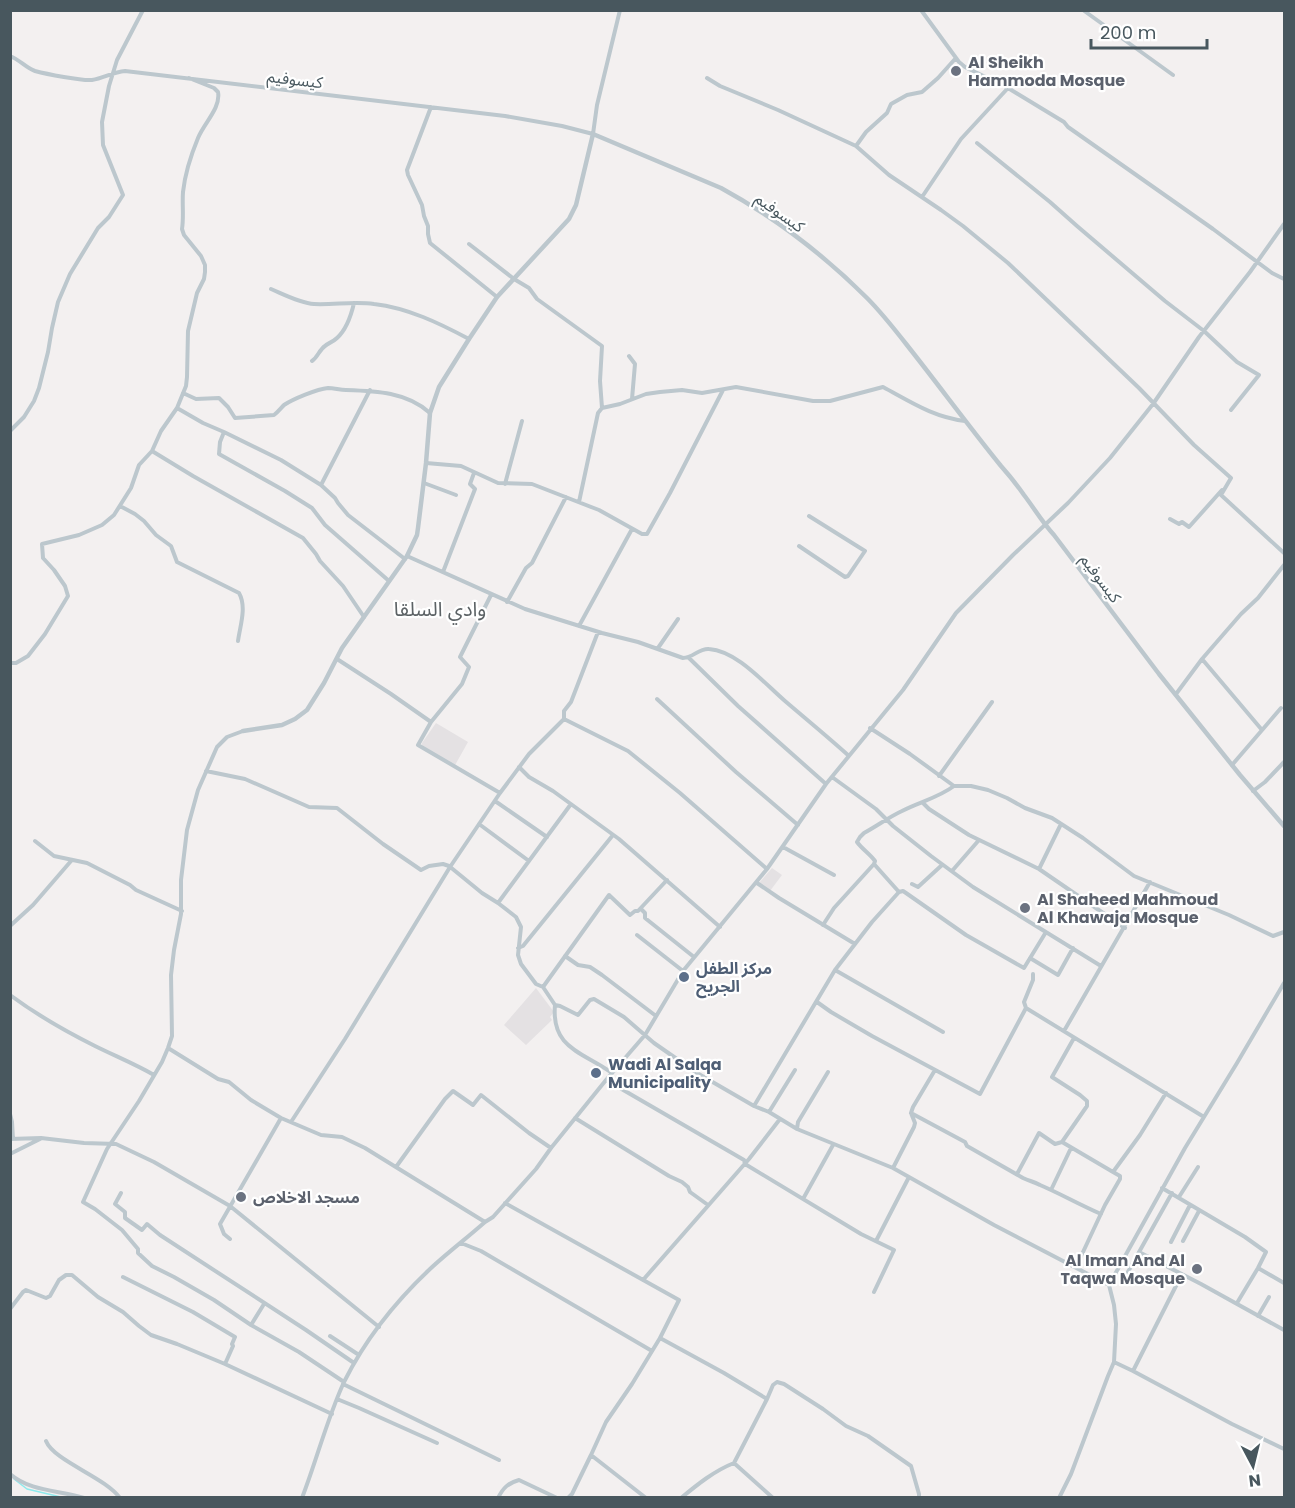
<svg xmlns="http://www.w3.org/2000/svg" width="1295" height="1508" viewBox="0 0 1295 1508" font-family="Poppins,'Noto Sans Arabic',sans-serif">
  <rect width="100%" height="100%" fill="#f3f0f0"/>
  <!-- education -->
  <path fill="#e4e1e3" d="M436 723 468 742 454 767 422 745V743Z
    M772 868 782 875 770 891 759 883Z
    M536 988 554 1012 550 1017 552 1020 526 1045 504 1025Z"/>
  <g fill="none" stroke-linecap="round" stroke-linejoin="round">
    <!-- stream -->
    <path stroke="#8ceaed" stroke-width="1.5" d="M14 1479 27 1489 65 1498"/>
    <!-- minor -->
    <path stroke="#bcc7cd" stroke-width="4" d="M921 10 959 62 965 67 1008 88 1064 122 1068 127 1213 229 1272 273 1284 279
      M1083 10 1173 75
      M10 56C20 60 26 68 35 71 46 74 82 81 92 80 104 78 113 72 125 71L505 116 562 126 593 134 597 105 620 10
      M707 78 720 86 778 110 856 146 889 175 941 210 963 226 1008 263 1139 388 1194 445 1231 478 1221 495 1284 553
      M431 107 407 170 408 175 422 205 424 216 428 226V234L430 243 497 297
      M977 143 1050 202 1077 226 1165 301 1204 331 1237 362 1259 375 1231 410
      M856 146 866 132 887 113 891 104 907 95 922 92 938 78 955 59
      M922 197 961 139 1008 88
      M469 244 514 279 529 288 537 299 602 346 600 381 602 408
      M271 289C285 295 300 303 314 304 334 305 355 301 374 304 408 308 439 323 469 339
      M629 356 635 364 632 399
      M312 361C318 357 319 350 325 346 328 343 333 342 337 338 347 329 351 316 354 303
      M370 390 321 485 335 498 338 503 348 515 405 559
      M183 393 196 399 219 398 228 407 235 418 274 415C278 412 281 408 284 405 293 399 317 389 328 388 334 388 340 390 346 390 376 391 407 392 430 413
      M177 408 203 423 224 432 220 442 219 454 285 491 312 508 325 525 389 581
      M10 431 24 417 34 401 39 388 48 352 52 328 58 302 70 274 98 228 109 217 123 195 103 145 102 122 109 86 117 60 143 10
      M224 432 281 460 321 485
      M152 451 193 476 303 538 316 554 320 561 343 586 364 617
      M426 463 461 466 498 483 532 484 599 510 642 534H647L670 493 723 390
      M424 483 456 495
      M505 484 522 421
      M579 502 598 413 602 408 620 404 646 394 660 392 682 390 702 393 736 387 813 401H830L883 387C911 402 933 417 965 421
      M120 506 135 514 144 521 156 535 171 546 177 562 239 593C247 607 240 626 238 641
      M1170 519 1179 524 1182 522 1189 527 1222 490
      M799 546 845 577 848 576 865 551 809 516
      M407 556 525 609 602 633 638 642 683 658C693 658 699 648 709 649 737 651 764 683 785 701 806 719 828 737 849 756
      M443 572 475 489 470 484 474 473
      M507 602 526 568 532 563 566 497
      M579 626 632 529
      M658 648 678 619
      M689 658 738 706 826 784
      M337 659 391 694 431 722 418 745 500 793 529 754 564 719V711L571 702 598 632
      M1202 659 1262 730
      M10 663H16L28 656 45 634 68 596 65 586 54 570 43 558 42 544 79 535 102 525 114 515 131 488 139 465 152 451 161 431 177 408 186 386 187 377 188 331 197 293 204 279 205 272V265L201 256 184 235 182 229C184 217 182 204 183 192 185 173 191 155 198 138 204 123 221 108 218 92L214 88 189 78
      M1176 694 1202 659 1241 614 1258 598 1284 565
      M657 699 736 772 798 825
      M564 719 628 751 680 793 767 869
      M431 722 462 684 469 667 460 657 491 595
      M870 728 910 754 954 786H971L988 790 1007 798 1025 808 1052 818 1083 838 1134 876 1229 915 1273 936 1284 932
      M243 731 227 737 217 747 198 790 187 830 181 880V914L174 950 171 975 172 1036 168 1048 162 1062 139 1101 107 1149 83 1202 95 1209 122 1230 138 1249V1253L152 1266 174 1277 214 1300 251 1325 299 1352 344 1382
      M1232 765 1281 708
      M519 767 529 777 553 791 619 839 720 927
      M206 771 245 779 309 807 337 808 383 844 421 870 429 866 443 864 449 866 482 893 498 903 516 917 521 927 518 955 521 964 536 984 543 987 555 1005C551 1049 583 1052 612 1073
      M939 776 992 702
      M832 777 876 809 893 826 931 856 973 887 1101 966
      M954 786C938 798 919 802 902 811 889 817 877 826 864 833L860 837 857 842C862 849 870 854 875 861L874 864 899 892 903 891 906 893 966 935 1024 968 1046 932
      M1253 791 1265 782 1284 762
      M495 801 547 837
      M923 803 929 809 969 835 1039 869 1125 928
      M479 824 529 861
      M35 841 54 856 87 863 130 885 136 890 182 911
      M783 847 834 875
      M1039 869 1061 824
      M952 871 979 840
      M757 883 779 898 855 944
      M912 884 918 887 942 865
      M498 903 571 804
      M641 909 645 913V918L694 957
      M823 925 834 908 874 864
      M10 926 33 905 71 861
      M637 935 683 971
      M518 948 523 946 613 835
      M565 956 578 965 590 967 602 975 656 1016
      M1030 958 1058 975 1073 948
      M835 970 943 1032
      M1033 974V980L1024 1002 1026 1008 1204 1117
      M543 987 609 895 630 915 635 911H638L667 880
      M10 995C37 1015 65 1031 95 1046 115 1056 135 1064 154 1075
      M817 1002 831 1012 872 1036 980 1094 1026 1008
      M555 1005 560 1006 578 1015 590 1000 594 999 624 1017 654 1043 697 1073 754 1106 769 1112 797 1129 893 1168 994 1225 1109 1285 1114 1305 1116 1324 1114 1362 1133 1371 1232 1424 1284 1449
      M1064 1031 1150 882
      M168 1048 218 1079 229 1082 251 1100 281 1118 321 1135 342 1137 365 1148 485 1222
      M606 1080 732 1153 744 1160 745 1164 861 1234 894 1250 874 1292
      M754 1106 835 970 872 922 899 892
      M769 1112 795 1070
      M911 1113 965 1142 967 1146 1023 1178C1029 1181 1035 1182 1040 1185 1061 1194 1080 1205 1101 1214
      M10 1114 12 1122 13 1139
      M575 1118 669 1176 682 1182 688 1187 690 1192 708 1205
      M291 1122 345 1039 450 867 500 793
      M797 1129 798 1122 828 1072
      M10 1139 41 1138 84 1143 116 1144 154 1162 230 1206 379 1327
      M1062 1142 1087 1106V1101L1080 1095 1052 1077 1074 1038
      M10 1154 40 1139
      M396 1167 445 1099 453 1091 473 1105 481 1095 529 1133 551 1148
      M893 1168 914 1127 915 1123 911 1113 913 1107 935 1070
      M1017 1174 1039 1133 1055 1144 1062 1142 1113 1172
      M1162 1188 1245 1237 1266 1252 1258 1268 1237 1303
      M1051 1190 1071 1148
      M121 1193 115 1204 125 1212V1218L142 1230 147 1224 160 1235 306 1330 354 1363
      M1179 1197 1198 1167
      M803 1199 833 1145
      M505 1203 679 1300 660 1338 724 1373 767 1399 773 1385 777 1382 784 1384 823 1409 846 1426 868 1436 911 1466 919 1494V1498
      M230 1239 224 1234 220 1224 281 1118
      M876 1241 909 1177
      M1183 1241 1199 1211
      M1171 1242 1190 1205
      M461 1243 481 1251 652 1351
      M1139 1252 1201 1284 1284 1330
      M1076 1267 1105 1205 1120 1179V1176L1113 1172 1140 1135 1166 1093
      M1258 1268 1284 1283
      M123 1277 193 1312 235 1337 232 1344 233 1346 225 1364
      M1124 1279 1172 1193
      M643 1280 749 1159 780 1119
      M1109 1285 1185 1148 1237 1063 1284 983
      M10 1309 23 1292 26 1290 46 1298 50 1296 59 1280 66 1275H72L98 1297 123 1312 139 1326 151 1335 177 1344 225 1364 332 1414
      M1258 1316 1269 1297
      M251 1325 264 1304
      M330 1336 359 1355
      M1133 1371 1182 1274
      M343 1384 499 1460
      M337 1399 359 1408 437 1443
      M46 1441C54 1461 105 1477 120 1498
      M591 1455 606 1422 632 1384 660 1338
      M734 1463 767 1399
      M10 1474C31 1492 59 1490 84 1498
      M302 1498C317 1459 327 1419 344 1382 365 1340 396 1301 430 1269 447 1253 467 1238 485 1222L493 1217 536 1169 551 1148 606 1080 645 1035 683 971 767 869 826 784 903 690 956 613 1013 555 1068 503 1110 458 1153 404 1199 337 1250 272 1284 224
      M498 1498C503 1488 508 1483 519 1480L557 1498
      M568 1498 572 1494 591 1455 646 1498
      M681 1498C698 1484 714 1471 734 1463L773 1498
      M1059 1498 1071 1474 1108 1376 1114 1362"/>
    <!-- tertiary -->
    <path stroke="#bcc7cd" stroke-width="4.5" d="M243 731 282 725 295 719 307 710 324 683 342 648 407 556 417 535 418 528 426 463 430 413 439 387 469 339 497 297 569 219 576 205 593 134 721 188C774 217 824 255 867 298 884 315 899 335 914 354 943 391 971 429 1001 466 1009 475 1017 485 1024 495 1034 508 1042 522 1054 535L1159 674 1240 775 1284 826"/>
  </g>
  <!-- markers -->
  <g fill="#6b7280" stroke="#fff" stroke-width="2">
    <circle cx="956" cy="71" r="6"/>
    <circle cx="1025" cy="908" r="6"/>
    <circle cx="241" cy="1197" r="6"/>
    <circle cx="1197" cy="1269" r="6"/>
  </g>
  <g fill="#5c6f8a" stroke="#fff" stroke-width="2">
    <circle cx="684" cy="977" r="6"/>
    <circle cx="596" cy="1073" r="6"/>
  </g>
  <g text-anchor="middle" stroke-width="4.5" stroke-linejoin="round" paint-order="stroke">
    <!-- worship labels -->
    <g font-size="16" font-weight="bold" fill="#5b616d" stroke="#fff" text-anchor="start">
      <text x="968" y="68">Al Sheikh<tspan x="968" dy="18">Hammoda Mosque</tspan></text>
      <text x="1037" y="905">Al Shaheed Mahmoud<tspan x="1037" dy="18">Al Khawaja Mosque</tspan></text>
      <text x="253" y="1203">مسجد الاخلاص</text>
      <text x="1185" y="1266" text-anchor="end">Al Iman And Al<tspan x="1185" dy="18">Taqwa Mosque</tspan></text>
    </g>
    <!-- street labels -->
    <g font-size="16" fill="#48575e" stroke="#fff">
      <text transform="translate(295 79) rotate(7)" y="6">كيسوفيم</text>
      <text transform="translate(780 212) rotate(35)" y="6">كيسوفيم</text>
      <text transform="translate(1101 578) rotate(53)" y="6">كيسوفيم</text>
    </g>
    <!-- service labels -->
    <g font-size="16" font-weight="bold" fill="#4e5e75" stroke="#fff" text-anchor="start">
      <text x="696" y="974">مركز الطفل<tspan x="696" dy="18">الجريح</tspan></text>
      <text x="608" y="1070">Wadi Al Salqa<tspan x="608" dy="18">Municipality</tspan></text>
    </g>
    <!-- quarter labels -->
    <g font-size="20" fill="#5c6265" stroke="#fff">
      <text x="440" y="616">وادي السلقا</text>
    </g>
  </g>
  <!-- border -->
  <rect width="1295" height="1508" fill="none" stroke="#48575e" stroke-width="24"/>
  <!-- north arrow -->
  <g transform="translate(1253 1466) rotate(173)" stroke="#ffffff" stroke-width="4.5" paint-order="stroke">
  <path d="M0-4.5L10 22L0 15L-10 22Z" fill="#48575e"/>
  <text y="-9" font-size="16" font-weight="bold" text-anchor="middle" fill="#48575e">N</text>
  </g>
  <!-- scale -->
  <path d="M1091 39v9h116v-9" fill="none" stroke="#48575e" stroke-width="3"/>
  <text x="1100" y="39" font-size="18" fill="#48575e" stroke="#ffffff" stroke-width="4.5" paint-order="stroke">200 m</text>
</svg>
